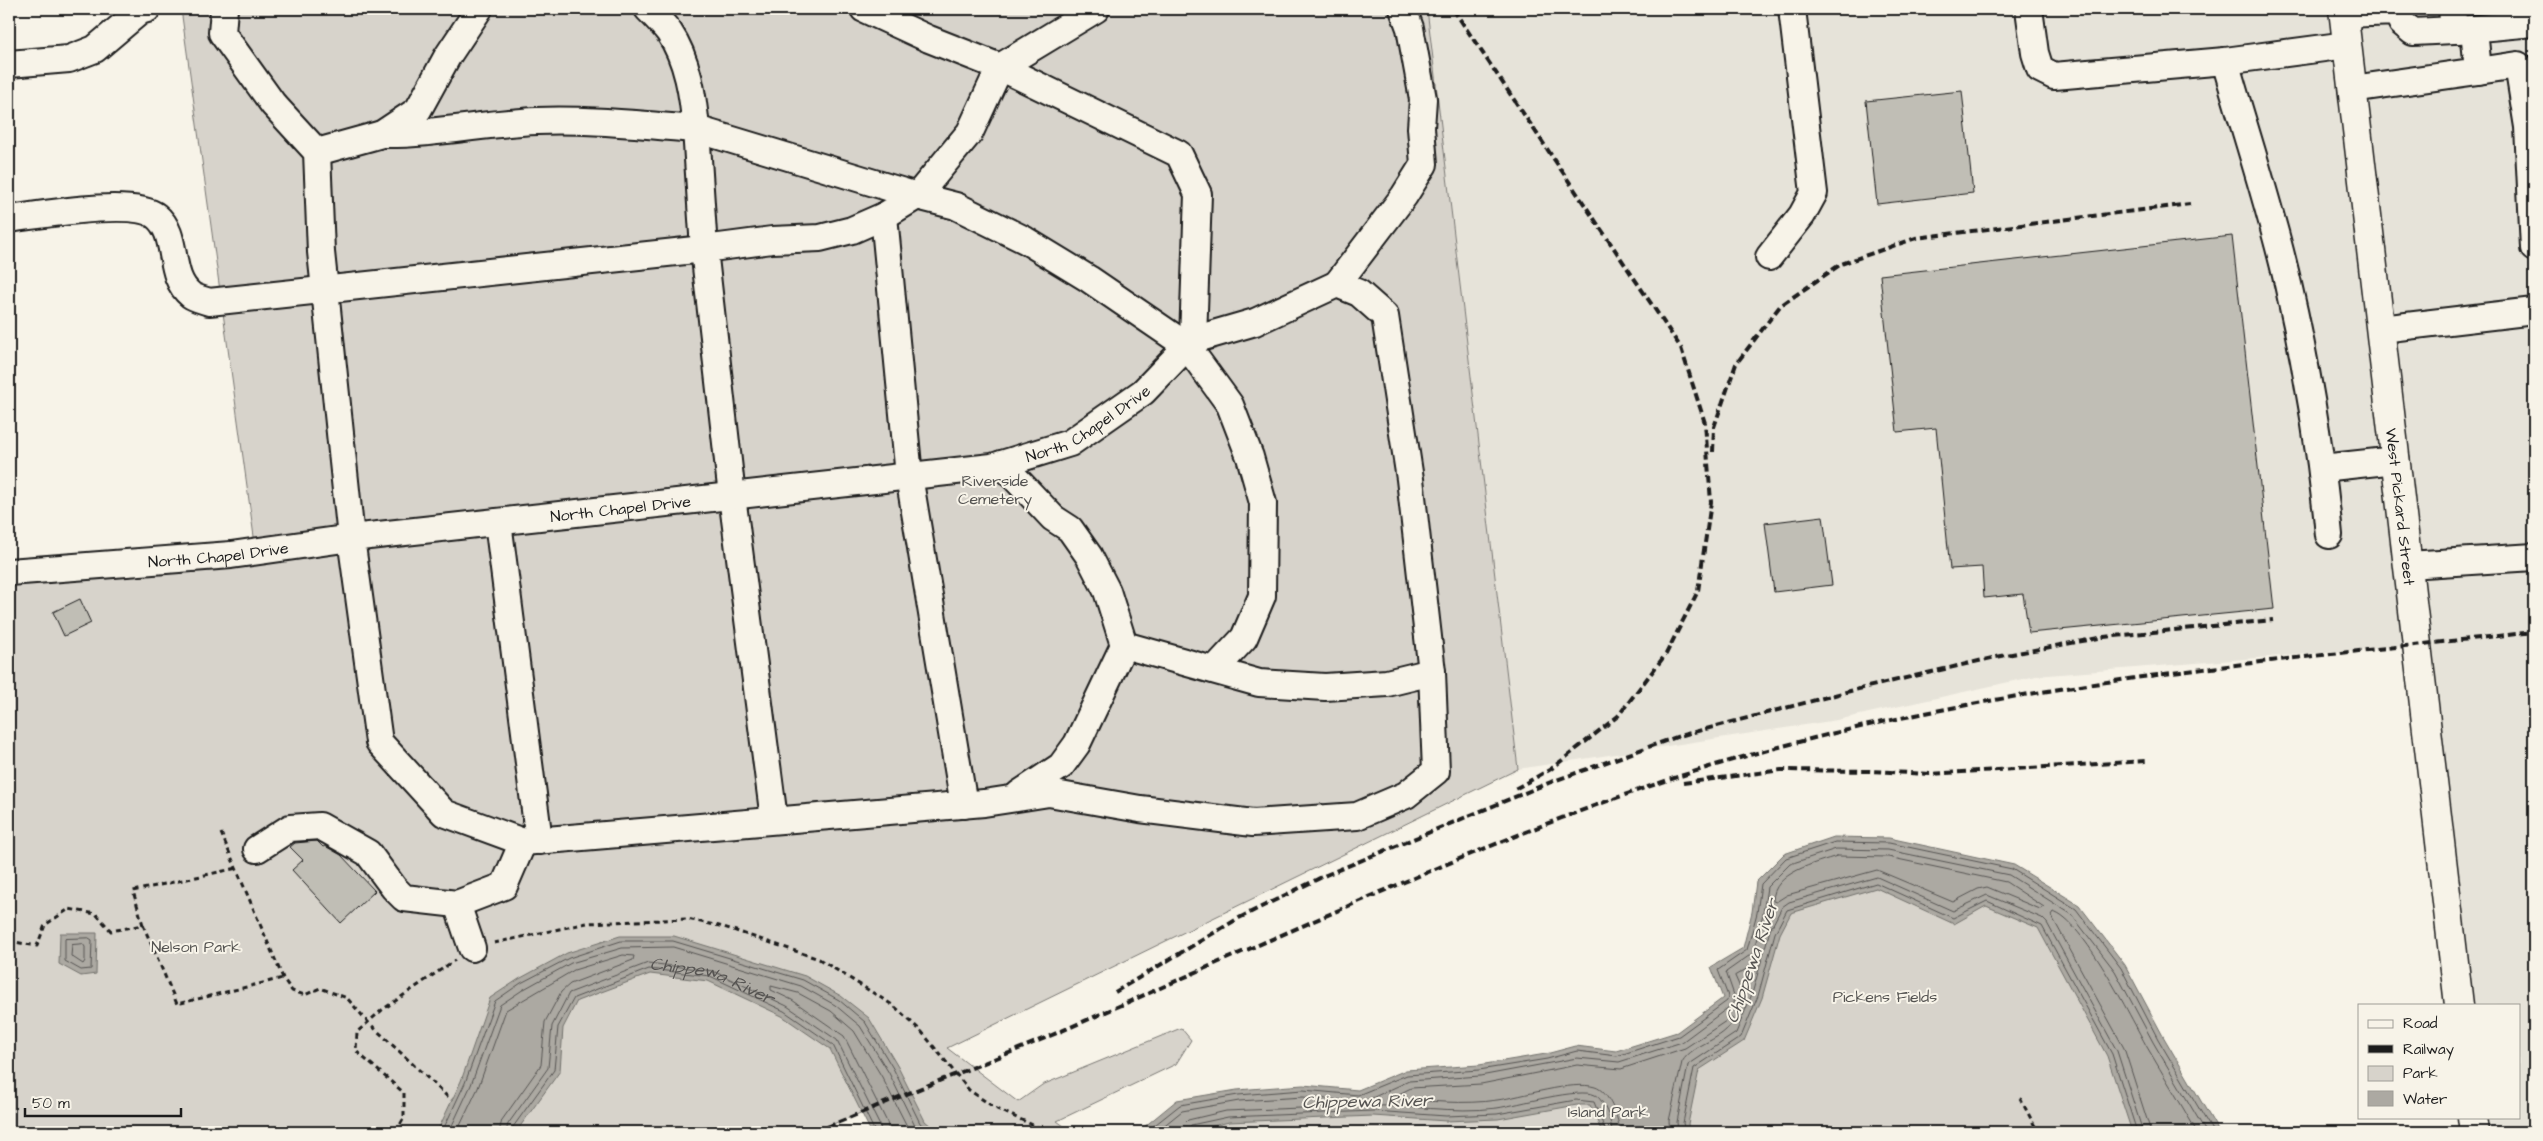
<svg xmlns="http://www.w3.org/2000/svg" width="2543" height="1141" viewBox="0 0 2543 1141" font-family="'Architects Daughter',sans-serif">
  <rect width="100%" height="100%" fill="#f7f3e8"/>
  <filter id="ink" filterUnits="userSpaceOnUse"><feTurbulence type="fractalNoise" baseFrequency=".02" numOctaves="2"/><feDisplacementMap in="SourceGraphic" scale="10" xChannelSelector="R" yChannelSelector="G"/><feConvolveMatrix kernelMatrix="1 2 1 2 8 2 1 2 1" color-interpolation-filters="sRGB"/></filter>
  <g filter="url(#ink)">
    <!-- built -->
    <path fill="#e6e3d9" d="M1427 9H2534V1132H2474L2472 1117H2519V1005H2459L2417 645 2036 676 1837 720 1518 769Z"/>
    <!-- green -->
    <path fill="#d7d3cb" stroke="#7a7874" d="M181 9H1427L1518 769 947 1048 1018 1102 1042 1085 1181 1028 1191 1040 1176 1064 1057 1121 1072 1132H908L888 1102 813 1132H9V571L256 551Z
      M1838 854 2048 924 2163 1132H1155L1193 1103 1493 1100 1731 1029 1779 883Z"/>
    <!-- water -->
    <path fill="#aca9a2" stroke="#72716c" d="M1834 837 1889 838 2014 865 2079 905 2125 965 2163 1036 2219 1132H2132L2107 1056 2038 928 1986 906 1954 924 1876 888 1791 913 1780 934 1762 998 1744 1041 1699 1070 1688 1124 1690 1132H1602L1590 1105H1577L1498 1119 1446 1121 1373 1116 1229 1122 1189 1132H1138L1177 1100 1237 1090 1303 1085 1358 1090 1406 1070 1479 1065 1546 1054 1576 1046 1616 1051 1677 1032 1723 998 1711 967 1743 948 1752 912 1756 882 1784 854Z
      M60 933H97L96 974 81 976 59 964Z
      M620 936H674L805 976 841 996 869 1018 898 1067 925 1121 938 1132H871L830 1049 782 1016 708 981 650 974 577 1001 563 1028 560 1071 516 1132H437L461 1081 490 998 519 979 567 953Z"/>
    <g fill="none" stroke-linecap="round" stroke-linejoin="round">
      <!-- shore -->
      <g stroke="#565452" stroke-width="1">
        <path d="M1837 856 1888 857 2006 882 2044 907 2040 909 1987 887 1978 889 1953 902 1877 870 1787 895 1776 902 1773 901C1773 872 1816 863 1837 856Z"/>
        <path d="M89 938 92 940 91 969 81 970 65 961V939Z"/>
        <path d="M83 944 85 947V961L83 964 71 956 72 945Z"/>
        <path d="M1749 968 1751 970 1745 991 1742 992 1735 976Z"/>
        <path d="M442 1132 465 1083 495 1001 521 983 569 958 621 941H673L803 980 839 1000 865 1022 894 1070 920 1123 930 1132"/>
        <path d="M449 1132 471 1085 500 1005 524 989 571 963 622 948 673 947 801 986 835 1005 860 1026 889 1073 915 1126 921 1132"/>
        <path d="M457 1132 478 1088 506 1010 574 970 623 955 634 956 633 960 570 984 561 992 545 1022 541 1065 502 1120 499 1132"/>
        <path id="s1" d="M506 1132 508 1124 548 1068 552 1026 569 993 648 963 713 971 787 1006 837 1040 880 1126 881 1132"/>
        <path d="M512 1132 513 1127 554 1070 558 1027 574 998 649 969 710 976 784 1011 833 1045 875 1132"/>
        <path d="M889 1132 887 1122 844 1036 792 1000 771 990V986L798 993 831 1011 854 1031 882 1077 910 1132"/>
        <path d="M1146 1132 1180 1105 1238 1095 1303 1090 1358 1095 1407 1075 1479 1070 1547 1059 1577 1051 1617 1056 1679 1036 1727 1001 1728 996 1718 970 1747 950 1757 913 1761 884 1786 858 1835 842 1889 843 2012 869 2076 909 2121 968 2158 1039 2213 1132"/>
        <path d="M1156 1132 1182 1111 1239 1101 1303 1097 1351 1101 1353 1103 1351 1106 1226 1111 1188 1120 1183 1125 1181 1132"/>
        <path d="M1187 1132 1191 1125 1228 1117 1373 1111 1446 1116 1497 1114 1576 1100 1594 1102 1606 1132"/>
        <path d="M1612 1132C1612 1123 1604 1099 1595 1095 1580 1087 1517 1105 1497 1108 1453 1114 1408 1104 1363 1106L1361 1103 1409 1081 1480 1076 1577 1058 1619 1062 1682 1042 1733 1004 1734 995 1726 972 1753 953 1763 914 1767 887 1790 864 1836 849 1888 850 2009 875 2071 914 2115 971 2153 1042 2206 1132"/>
        <path d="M1620 1132C1619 1119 1609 1091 1595 1087 1573 1080 1521 1097 1497 1100 1464 1105 1430 1101 1397 1099L1395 1096 1411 1088 1481 1084 1577 1065 1621 1069 1685 1048 1732 1017 1733 1020C1724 1041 1694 1042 1682 1062L1669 1121 1670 1132"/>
        <path d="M1678 1132 1677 1122 1688 1065 1736 1033 1752 994 1770 930 1782 907 1789 902 1877 877 1953 911 1987 895 2042 918 2047 923 2117 1051 2143 1132"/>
        <path d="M1685 1132 1683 1123 1694 1068 1741 1037 1758 996 1775 933 1787 910 1876 883 1953 918 1987 901 2042 926 2112 1054 2137 1132"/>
        <path d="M2151 1132 2124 1048 2051 915 2053 912C2083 920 2131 1018 2147 1047 2164 1076 2181 1104 2197 1132"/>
      </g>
    </g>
    <!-- building -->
    <path fill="#c0beb5" stroke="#1c1c1c" d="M1962 91 1973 193 1877 204 1866 101Z
      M2232 236 2274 609 2029 633 2023 594 1984 598 1982 567 1950 569 1936 428 1897 432 1880 275Z
      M1823 516 1832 585 1774 592 1765 523Z
      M80 599 91 623 64 636 53 612Z
      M317 841 323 847 325 846 341 855 375 891 341 923 292 870 303 860 290 847 295 843Z"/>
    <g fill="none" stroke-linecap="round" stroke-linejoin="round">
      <!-- minor casing -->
      <g stroke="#1c1c1c" stroke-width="30">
        <g id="minor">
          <path d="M864 9 929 39 1000 67 1179 154 1198 194 1193 340"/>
          <path d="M1096 9 1000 67 970 132 917 196 696 129 704 249 772 240 820 238 852 230 884 216 917 196 956 206 1025 240 1089 279 1187 346 1230 405 1250 457 1263 503 1262 596 1244 638 1215 669"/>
          <path d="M2029 9 2035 53 2040 69 2054 76 2225 61C2246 135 2271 209 2288 284 2307 367 2321 451 2329 535"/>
          <path d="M2344 14 2397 12 2402 23 2413 32 2454 30 2452 9"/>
          <path d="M2458 30 2534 23"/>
          <path d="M2225 61 2347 45"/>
          <path d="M9 64 69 59 95 49 140 11 147 9"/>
          <path d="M2478 71 2518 65 2528 127 2534 248"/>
          <path d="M2352 89 2478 71 2474 29"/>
          <path d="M382 134C434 135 485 123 537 121 590 119 643 125 696 129 693 96 688 60 669 32 663 24 655 16 648 9"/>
          <path d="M317 152 382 134 418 110 447 57 479 9"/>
          <path d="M884 216 909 476 964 805"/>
          <path d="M9 219C40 215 133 198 156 216 180 235 166 275 191 295 195 298 204 300 209 302L704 249 732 496 774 819"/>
          <path d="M1769 257 1802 215 1814 193 1792 9"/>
          <path d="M1337 284 1404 196 1424 164 1421 128 1423 99 1410 28 1403 9"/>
          <path d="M2381 329 2534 311"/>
          <path d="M1002 464 1053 518 1070 529 1089 556 1107 591 1124 645 1077 744 1061 766 1019 794"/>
          <path d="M2322 468 2396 460"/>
          <path d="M498 522 539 841"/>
          <path d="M2408 565 2534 557"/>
          <path id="s2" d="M9 572 231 555 351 538 992 467 1070 443 1143 392 1193 340 1255 322 1337 284 1359 293 1385 316 1410 479 1432 672 1436 771 1406 795 1357 816 1253 823 1140 809 1049 793 984 803 523 842 444 813 379 742 351 538 325 290 321 252 317 152 273 104 222 33 224 9"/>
          <path d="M1124 645 1259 683 1325 687 1387 683 1432 672"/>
          <path d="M257 849 290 828 320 826 368 853 394 888 404 898 457 904 504 886 523 842"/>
          <path d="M457 904 472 948"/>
        </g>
      </g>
      <!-- major casing -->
      <g stroke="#1c1c1c" stroke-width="31">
        <g id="major">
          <path id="s3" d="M2343 9 2459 1005"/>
          <path d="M2472 1117 2474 1132"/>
        </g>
      </g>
      <!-- path -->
      <path stroke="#1c1c1c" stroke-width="3" stroke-dasharray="5 4" stroke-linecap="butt" d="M221 833 283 978 292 991 305 995 320 988 347 998 368 1022 451 1100
        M143 925 133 891 237 868
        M9 941 37 946 45 925 69 909 96 914 111 931 143 925 177 1004 283 978
        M494 943 587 923 687 919 724 927 819 959 894 1006 921 1031 969 1090 995 1108 1048 1132
        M2020 1098 2038 1132
        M396 1132 404 1118V1093L356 1051 357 1032 382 1010 455 960"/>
      <!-- minor -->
      <use href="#minor" stroke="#f7f3e8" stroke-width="26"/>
      <!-- major -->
      <use href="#major" stroke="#f7f3e8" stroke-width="28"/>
      <!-- rail -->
      <path stroke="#1c1c1c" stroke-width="4" stroke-dasharray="8 4" stroke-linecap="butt" d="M1453 9 1681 348 1705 423 1711 502 1698 591 1666 654 1618 716 1551 769 1513 790
        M1713 452 1714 427 1736 364 1780 306 1841 264 1916 238 2190 204
        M1683 783 1781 770 1870 771 1930 774 2146 761
        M1115 992 1239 918 1326 875 1551 782 1679 736 1846 692 1996 657 2104 637 2273 620
        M816 1132C880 1104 944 1079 1009 1053 1087 1021 1164 986 1242 952 1419 876 1595 795 1783 746 2028 681 2283 660 2534 632"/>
    </g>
  </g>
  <g text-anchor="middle" stroke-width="4" stroke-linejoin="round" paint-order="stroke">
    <!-- street labels -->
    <g font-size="16" fill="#1c1c1c" stroke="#f7f3e8">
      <text dy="6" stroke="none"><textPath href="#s2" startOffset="1095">North Chapel Drive</textPath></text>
      <text dy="6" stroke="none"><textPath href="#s3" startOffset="501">West Pickard Street</textPath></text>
      <text dy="6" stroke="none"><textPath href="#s2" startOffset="615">North Chapel Drive</textPath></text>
      <text dy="6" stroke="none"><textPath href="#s2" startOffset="210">North Chapel Drive</textPath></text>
    </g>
    <!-- park labels -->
    <g font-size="16" fill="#545351" stroke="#f7f3e8">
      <text x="995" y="486">Riverside<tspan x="995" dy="18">Cemetery</tspan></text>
      <text x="196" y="952">Nelson Park</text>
      <text x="1885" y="1002">Pickens Fields</text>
      <text x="1608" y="1117">Island Park</text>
    </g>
    <!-- water labels -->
    <g font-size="18" font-style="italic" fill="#565452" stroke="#f7f3e8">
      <text transform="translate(1752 961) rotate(-71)" y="6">Chippewa River</text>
      <text dy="6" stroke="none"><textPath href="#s1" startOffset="308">Chippewa River</textPath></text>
      <text transform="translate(1367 1101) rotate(-1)" y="6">Chippewa River</text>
    </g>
  </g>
  <!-- margin -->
  <rect width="2543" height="1141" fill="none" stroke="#f7f3e8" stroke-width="30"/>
  <rect x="15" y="15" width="2513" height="1111" fill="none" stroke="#1c1c1c" stroke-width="2" filter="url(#ink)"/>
  <!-- legend -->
  <rect x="2358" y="1004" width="162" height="115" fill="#f7f3e8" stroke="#9f9d96"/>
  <rect x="2368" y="1020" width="25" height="8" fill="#f7f3e8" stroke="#9f9d96"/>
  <text x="2403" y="1028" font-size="15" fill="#1c1c1c">Road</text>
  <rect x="2368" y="1045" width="25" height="8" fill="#1c1c1c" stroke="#9f9d96"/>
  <text x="2403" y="1054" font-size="15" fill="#1c1c1c">Railway</text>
  <rect x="2368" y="1066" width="25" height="15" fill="#d7d3cb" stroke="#9f9d96"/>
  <text x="2403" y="1078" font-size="15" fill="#1c1c1c">Park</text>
  <rect x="2368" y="1091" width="25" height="15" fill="#aca9a2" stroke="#9f9d96"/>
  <text x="2403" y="1104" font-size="15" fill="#1c1c1c">Water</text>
  <!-- scale -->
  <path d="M25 1108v8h156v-8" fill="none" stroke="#1c1c1c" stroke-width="2.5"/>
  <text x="32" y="1108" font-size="15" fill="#1c1c1c" stroke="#f7f3e8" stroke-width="4" paint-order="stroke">50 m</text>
</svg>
